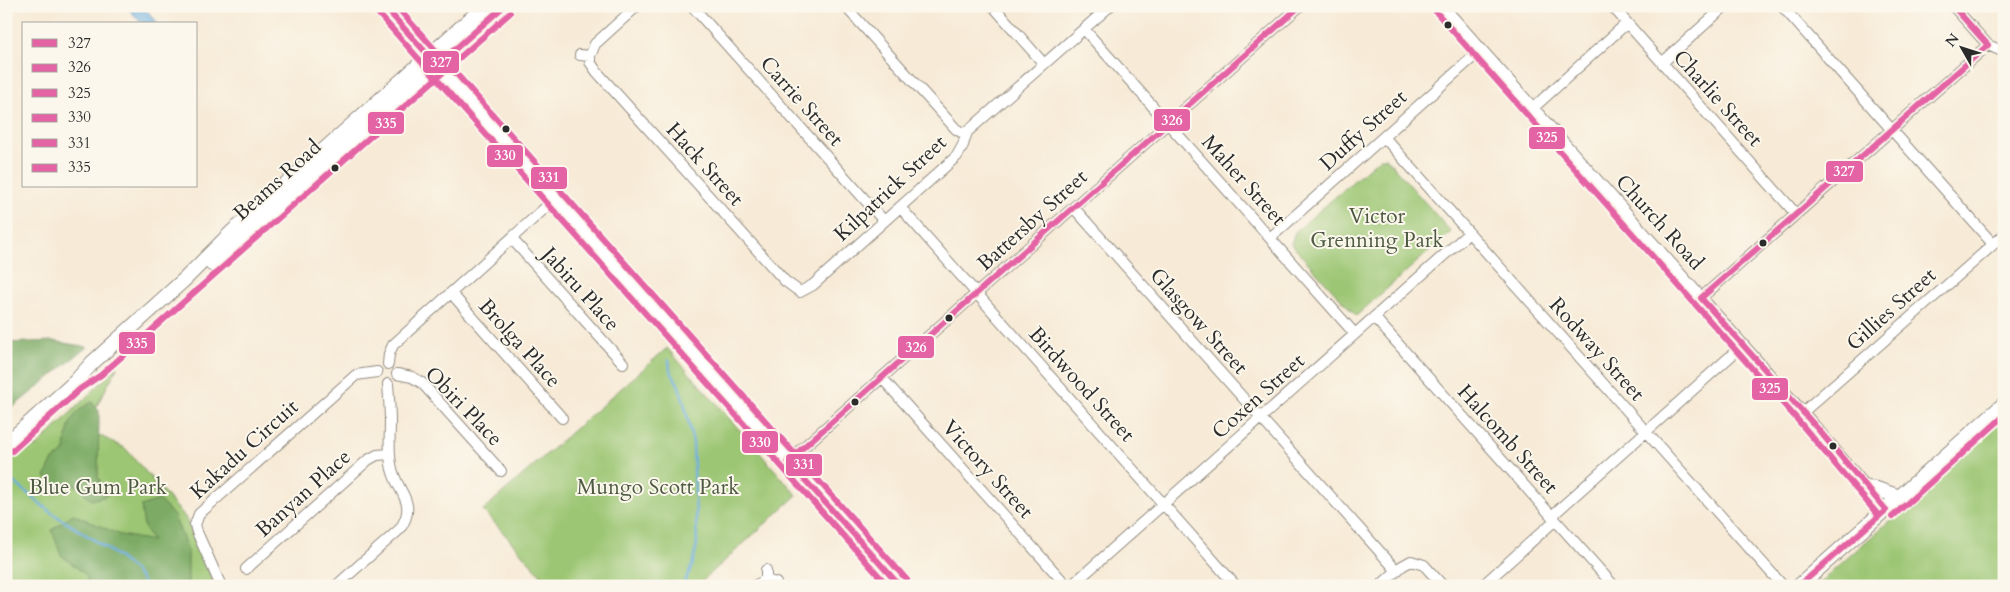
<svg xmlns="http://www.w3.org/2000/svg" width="2010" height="592" viewBox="0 0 2010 592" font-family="Cardo,serif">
  <rect width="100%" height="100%" fill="#fbf7ec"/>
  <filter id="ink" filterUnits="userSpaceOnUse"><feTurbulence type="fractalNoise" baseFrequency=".02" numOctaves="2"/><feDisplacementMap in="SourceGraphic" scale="10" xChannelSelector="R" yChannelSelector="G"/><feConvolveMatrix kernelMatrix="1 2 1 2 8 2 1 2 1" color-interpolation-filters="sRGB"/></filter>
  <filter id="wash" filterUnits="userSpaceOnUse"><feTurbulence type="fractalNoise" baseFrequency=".0096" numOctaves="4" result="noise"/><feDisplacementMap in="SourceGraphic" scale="20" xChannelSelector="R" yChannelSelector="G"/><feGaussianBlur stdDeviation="1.12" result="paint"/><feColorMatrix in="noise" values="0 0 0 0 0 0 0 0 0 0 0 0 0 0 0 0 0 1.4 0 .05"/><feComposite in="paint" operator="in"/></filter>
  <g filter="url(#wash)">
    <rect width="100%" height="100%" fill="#f7ead6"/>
    <!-- green -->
    <path fill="#9cc673" stroke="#64784f" d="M1380 158H1386L1451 232 1356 316 1291 244 1295 232Z
      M667 348 797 495 697 586H551L483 510Z
      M118 366 85 428 126 449 185 517 215 586H25L6 570V461L10 458 37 446Z
      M2004 419V586H1816Z"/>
    <!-- forest -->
    <path fill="#7dab65" stroke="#546b48" d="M53 341 87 347 6 413V343Z
      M92 402 99 411 98 477 107 496 91 500 76 485 59 489 45 477 52 461 65 451C67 429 70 412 92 402Z
      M159 500 174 516 188 551V586H89L86 575 61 555 52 530 73 514 120 535 153 541 144 527 141 506Z"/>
    <!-- water -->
    <path fill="#69acde" stroke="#4a6c84" d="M131 6H143L157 22 155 24H142L128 8Z"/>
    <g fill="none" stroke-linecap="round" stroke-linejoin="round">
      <!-- stream -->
      <path stroke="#69acde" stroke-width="2.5" d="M669 360 670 370 678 384 684 402 693 443 697 544 692 566 683 585
        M6 477C23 488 36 501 52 513 76 530 134 560 145 586"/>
    </g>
  </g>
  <g filter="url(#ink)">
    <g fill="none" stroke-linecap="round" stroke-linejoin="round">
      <!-- minor casing -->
      <g stroke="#918a80" stroke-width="12">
        <path id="minor" d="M692 6 884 221
          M845 6 956 129 961 132H967
          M993 6 1044 64
          M1443 6 1803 412 1886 510
          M1612 6 1796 214
          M1782 6 1993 244
          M1953 6 1988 45 2004 52
          M1084 29 1355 334
          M580 55 590 56 595 44 637 6
          M590 56V62L597 72 785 281 800 292 813 285 957 156 963 145 967 132 1110 6
          M1662 63 1725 6
          M1533 108 1627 23
          M1384 137 1783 586
          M900 207 1236 586
          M1074 208 1397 571
          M1270 238 1481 50
          M512 239 623 363
          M451 293 562 418
          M1701 298 1988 45
          M1374 317 1614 586
          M388 364 389 354 393 345 555 199
          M397 374 412 377 422 383 501 471
          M882 378 1067 586
          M1803 412 2004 235
          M788 461 1300 6
          M246 569 368 460 377 455 389 454
          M766 570V580L776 583
          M221 586 197 532 195 525 199 514 356 375 377 372
          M336 586 400 529C418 502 398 494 392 469 388 453 390 438 390 423 390 410 389 397 388 384
          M754 586 766 580
          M1071 586 1469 233
          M1380 586 1402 566 1411 561 1424 565 1443 586
          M1482 586 1552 523 1555 513 1743 345"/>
      </g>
      <!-- major casing -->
      <g stroke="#918a80" stroke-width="16">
        <path id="major" d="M384 6 900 586
          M212 264 504 6
          M6 444 75 382 92 363 185 279 232 232 485 6
          M1867 488 1877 489 1900 497
          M1799 586 2004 404"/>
      </g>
      <!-- minor -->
      <use href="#minor" stroke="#fff" stroke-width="10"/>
      <!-- major -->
      <use href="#major" stroke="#fff" stroke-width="14"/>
      <!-- bus-1 casing -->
      <g stroke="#fbf7ec" stroke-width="10">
        <path id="bus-1" d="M384 6 437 65 504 6
          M1953 6 1988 45
          M1701 298 1988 45
          M1701 298 1817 428 1886 510
          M1799 586 1886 510"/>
      </g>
      <!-- bus-2 casing -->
      <g stroke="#fbf7ec" stroke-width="10">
        <path id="bus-2" d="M788 461 1300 6
          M788 461 900 586"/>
      </g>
      <!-- bus-3 casing -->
      <g stroke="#fbf7ec" stroke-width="10">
        <path id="bus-3" d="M1436 12 1796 418 1879 516
          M1892 517 2004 416"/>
      </g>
      <!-- bus-4 casing -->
      <g stroke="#fbf7ec" stroke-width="10">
        <path id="bus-4" d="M377 12 888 586"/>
      </g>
      <!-- bus-5 casing -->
      <g stroke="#fbf7ec" stroke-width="10">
        <path id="bus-5" d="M396 6 907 580"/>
      </g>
      <!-- bus-6 casing -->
      <g stroke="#fbf7ec" stroke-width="10">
        <path id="bus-6" d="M12 451 80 389 101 375 510 13"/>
      </g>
      <!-- bus-1 -->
      <use href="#bus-1" stroke="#e463a4" stroke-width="6"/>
      <!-- bus-2 -->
      <use href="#bus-2" stroke="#e463a4" stroke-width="6"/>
      <!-- bus-3 -->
      <use href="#bus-3" stroke="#e463a4" stroke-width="6"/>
      <!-- bus-4 -->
      <use href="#bus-4" stroke="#e463a4" stroke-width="6"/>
      <!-- bus-5 -->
      <use href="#bus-5" stroke="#e463a4" stroke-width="6"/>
      <!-- bus-6 -->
      <use href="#bus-6" stroke="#e463a4" stroke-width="6"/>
    </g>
  </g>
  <!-- markers -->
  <g fill="#2b2b2b" stroke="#fbf7ec" stroke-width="2">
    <circle cx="1448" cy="25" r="4.5"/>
    <circle cx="506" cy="129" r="4.5"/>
    <circle cx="335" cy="168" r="4.5"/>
    <circle cx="1763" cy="243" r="4.5"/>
    <circle cx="949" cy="318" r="4.5"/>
    <circle cx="855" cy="402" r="4.5"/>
    <circle cx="1833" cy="446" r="4.5"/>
  </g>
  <g text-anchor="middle" stroke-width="4" stroke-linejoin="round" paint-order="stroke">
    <!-- street labels -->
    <g font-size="21" fill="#2b2b2b" stroke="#fbf7ec">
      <text transform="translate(1718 98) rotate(48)" y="7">Charlie Street</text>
      <text transform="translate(802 101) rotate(48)" y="7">Carrie Street</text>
      <text transform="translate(1363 130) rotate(-42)" y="7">Duffy Street</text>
      <text transform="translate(705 164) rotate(48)" y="7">Hack Street</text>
      <text transform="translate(277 180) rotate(-42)" y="7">Beams Road</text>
      <text transform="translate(1244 180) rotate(48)" y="7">Maher Street</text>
      <text transform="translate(890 188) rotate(-43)" y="7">Kilpatrick Street</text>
      <text transform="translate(1032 220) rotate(-42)" y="7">Battersby Street</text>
      <text transform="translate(1660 222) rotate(48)" y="7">Church Road</text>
      <text transform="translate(581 289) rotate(48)" y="7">Jabiru Place</text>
      <text transform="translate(1891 309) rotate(-42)" y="7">Gillies Street</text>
      <text transform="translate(1199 321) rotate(48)" y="7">Glasgow Street</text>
      <text transform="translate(520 343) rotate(48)" y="7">Brolga Place</text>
      <text transform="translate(1597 349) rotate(48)" y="7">Rodway Street</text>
      <text transform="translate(1082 384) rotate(48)" y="7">Birdwood Street</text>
      <text transform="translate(1258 396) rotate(-42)" y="7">Coxen Street</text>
      <text transform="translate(464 406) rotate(46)" y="7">Obiri Place</text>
      <text transform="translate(1508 439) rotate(48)" y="7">Halcomb Street</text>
      <text transform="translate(244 449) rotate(-42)" y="7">Kakadu Circuit</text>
      <text transform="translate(988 469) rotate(48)" y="7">Victory Street</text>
      <text transform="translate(303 493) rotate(-42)" y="7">Banyan Place</text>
    </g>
    <!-- park labels -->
    <g font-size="21" fill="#4d5a41" stroke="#fbf7ec">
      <text x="1377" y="223">Victor<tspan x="1377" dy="24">Grenning Park</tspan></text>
      <text x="98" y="494">Blue Gum Park</text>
      <text x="658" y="494">Mungo Scott Park</text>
    </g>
  </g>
  <g stroke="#fbf7ec" stroke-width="2">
    <rect x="422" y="50" width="38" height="24" rx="5" fill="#e463a4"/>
    <rect x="1153" y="108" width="38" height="24" rx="5" fill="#e463a4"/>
    <rect x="367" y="111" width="38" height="24" rx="5" fill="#e463a4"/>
    <rect x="1528" y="126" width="38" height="24" rx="5" fill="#e463a4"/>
    <rect x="486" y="144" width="38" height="24" rx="5" fill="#e463a4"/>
    <rect x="1825" y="160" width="39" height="23" rx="5" fill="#e463a4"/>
    <rect x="530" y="166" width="38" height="24" rx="5" fill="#e463a4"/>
    <rect x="118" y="331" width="38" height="24" rx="5" fill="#e463a4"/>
    <rect x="897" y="335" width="38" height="24" rx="5" fill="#e463a4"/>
    <rect x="1751" y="377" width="38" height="24" rx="5" fill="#e463a4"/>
    <rect x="741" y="430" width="38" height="24" rx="5" fill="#e463a4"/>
    <rect x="785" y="453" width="38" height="24" rx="5" fill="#e463a4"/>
  </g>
  <g font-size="14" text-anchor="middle" font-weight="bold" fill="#fff">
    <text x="441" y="67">327</text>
    <text x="1172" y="125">326</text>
    <text x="386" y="128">335</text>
    <text x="1547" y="142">325</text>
    <text x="505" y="160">330</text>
    <text x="1844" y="176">327</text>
    <text x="549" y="182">331</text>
    <text x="137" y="348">335</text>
    <text x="916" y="352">326</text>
    <text x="1770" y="393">325</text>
    <text x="760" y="447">330</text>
    <text x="804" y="469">331</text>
  </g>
  <!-- margin -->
  <rect width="2010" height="592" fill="none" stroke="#fbf7ec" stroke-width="25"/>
  <!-- legend -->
  <rect x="22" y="22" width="175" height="165" fill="#fbf7ec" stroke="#a8a59f"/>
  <rect x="32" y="39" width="25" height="8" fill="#e463a4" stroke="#a8a59f"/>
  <text x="68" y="48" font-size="15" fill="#2b2b2b">327</text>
  <rect x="32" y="64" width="25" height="8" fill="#e463a4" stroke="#a8a59f"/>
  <text x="68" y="72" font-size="15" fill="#2b2b2b">326</text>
  <rect x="32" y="89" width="25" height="8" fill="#e463a4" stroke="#a8a59f"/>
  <text x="68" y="98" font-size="15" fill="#2b2b2b">325</text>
  <rect x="32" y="114" width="25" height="8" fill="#e463a4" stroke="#a8a59f"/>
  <text x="68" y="122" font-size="15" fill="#2b2b2b">330</text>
  <rect x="32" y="139" width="25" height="8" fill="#e463a4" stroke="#a8a59f"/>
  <text x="68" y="148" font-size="15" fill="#2b2b2b">331</text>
  <rect x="32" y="164" width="25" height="8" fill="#e463a4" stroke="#a8a59f"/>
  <text x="68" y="172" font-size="15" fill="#2b2b2b">335</text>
  <!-- north arrow -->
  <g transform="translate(1962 48) rotate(309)" stroke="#fbf7ec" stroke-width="4" paint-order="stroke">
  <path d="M0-4L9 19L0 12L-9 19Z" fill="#2b2b2b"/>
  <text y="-8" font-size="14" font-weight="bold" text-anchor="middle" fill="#2b2b2b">N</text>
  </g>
</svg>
